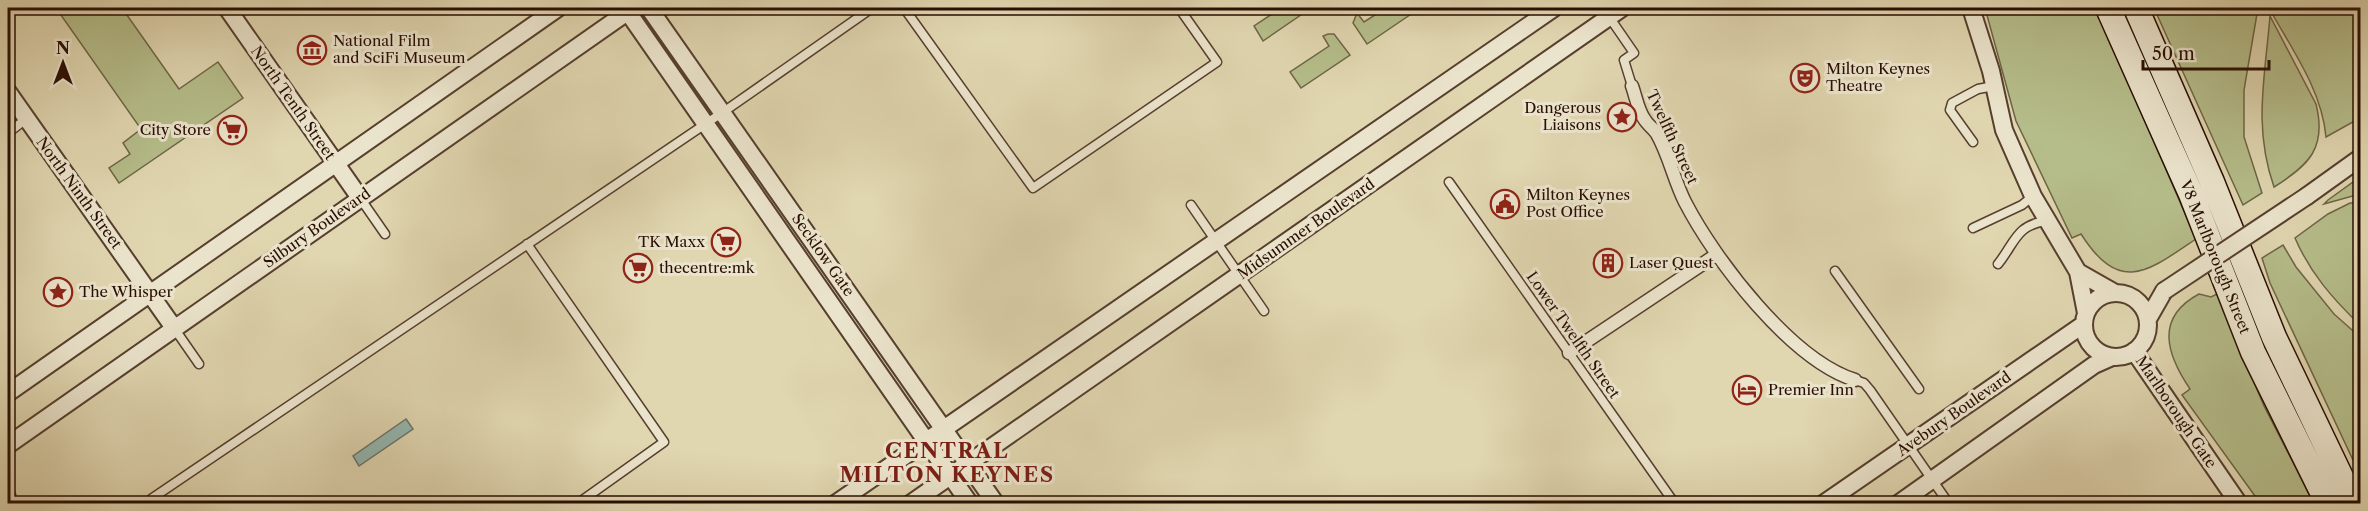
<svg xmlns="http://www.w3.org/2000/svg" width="2368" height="511" viewBox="0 0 2368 511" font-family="'Libre Caslon Text',serif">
  <rect width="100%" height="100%" fill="#e0d6b0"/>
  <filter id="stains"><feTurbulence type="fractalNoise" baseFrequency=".00333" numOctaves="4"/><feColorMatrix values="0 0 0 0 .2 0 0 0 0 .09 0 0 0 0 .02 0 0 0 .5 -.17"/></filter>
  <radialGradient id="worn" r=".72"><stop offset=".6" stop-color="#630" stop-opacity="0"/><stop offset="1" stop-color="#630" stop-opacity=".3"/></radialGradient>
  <!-- green -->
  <path fill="#b5bd8a" stroke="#6e6546" stroke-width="1.5" d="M56 8H122L179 89 218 62 243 98 119 183 109 168 130 154 123 143 141 129Z
    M1281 8H1311L1263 41 1254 26Z
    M1386 8H1420L1367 44 1353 23 1357 13 1364 22Z
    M1985 8H2096L2196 239C2147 272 2120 295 2081 234L2072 238 2016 121Z
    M2154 8H2258L2244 90V137L2262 193 2243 205Z
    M2269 8H2360V118L2326 137C2322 90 2291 48 2269 8Z
    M2270 16 2316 104C2327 148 2309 165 2274 187 2253 127 2265 78 2270 16Z
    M1328 34H1334L1350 55 1301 88 1290 72 1329 46 1323 36Z
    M2360 177V194L2324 204 2328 200Z
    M2350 203H2360V325C2333 299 2310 273 2295 238L2328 214Z
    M2283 245 2296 267 2334 314 2360 337V475L2270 283 2262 258Z
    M2199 294 2211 297 2217 294 2264 406 2314 503H2260L2182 395 2190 389C2167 355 2154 318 2199 294Z"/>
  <!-- water -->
  <path fill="#94b8b1" stroke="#69746b" stroke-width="1.5" d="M406 419 413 429 359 466 353 456Z"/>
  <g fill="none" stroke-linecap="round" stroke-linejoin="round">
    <!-- service casing -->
    <g stroke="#563f2e" stroke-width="11">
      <path id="service" d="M904 8 1033 188 1217 62 1179 8
        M1603 8 1634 53 1624 60 1632 86
        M8 133 26 119
        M1973 142 1950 110 1952 103 1978 89 1994 86
        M1449 182 1675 504
        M360 198 385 234
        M1191 205 1264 311
        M1973 228 2022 205 2033 196
        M527 244 664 442 577 504
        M1998 264C2015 243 2016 225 2046 221
        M1835 271 1919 389
        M174 328 199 364
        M1855 380 1864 383 1870 390 1949 504
        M8 490 11 495
        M154 504 151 499 729 108 872 8"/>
    </g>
    <!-- pedestrian casing -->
    <g stroke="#563f2e" stroke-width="15">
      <path id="pedestrian" d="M1632 86C1636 97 1638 111 1645 120 1648 125 1654 129 1657 134 1669 155 1674 180 1685 202 1715 260 1791 360 1855 380
        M1569 353 1716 255"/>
    </g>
    <!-- minor casing -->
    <g stroke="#563f2e" stroke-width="20">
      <path id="minor" d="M227 8 360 198
        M625 8 970 504
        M649 8 996 504
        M1971 8 1991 71 2004 130 2033 196 2078 272 2086 313
        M8 92 174 328
        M2307 196 2360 158
        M2078 272 2115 293
        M2084 325a32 32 0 1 1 64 0a32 32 0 1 1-64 0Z
        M2148 319 2164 291
        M2134 351 2239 504
        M8 393 558 8
        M8 445 633 8
        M835 504 1554 8
        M910 504 1622 8
        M1823 504 2084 324
        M1898 504 2094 365 2112 357"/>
    </g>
    <!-- secondary casing -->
    <g stroke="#280d02" stroke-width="27">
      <path id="secondary" d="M2108 8 2191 194 2253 352 2328 504
        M2136 8 2212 182 2274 337 2354 504"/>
    </g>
    <!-- service -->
    <use href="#service" stroke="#ebe4cc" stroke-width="8"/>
    <!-- pedestrian -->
    <use href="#pedestrian" stroke="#ebe4cc" stroke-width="12"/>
    <!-- minor -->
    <use href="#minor" stroke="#ebe4cc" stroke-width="16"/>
    <!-- secondary -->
    <use href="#secondary" stroke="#ebe4cc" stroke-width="24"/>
    <!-- minor-bridge casing -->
    <g stroke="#563f2e" stroke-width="20" stroke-linecap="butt">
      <path id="minor-bridge" d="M2164 291 2307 196"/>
    </g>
    <!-- minor-bridge -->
    <use href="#minor-bridge" stroke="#ebe4cc" stroke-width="16"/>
  </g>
  <!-- icons -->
  <defs>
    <g id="museum-ring" transform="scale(1.5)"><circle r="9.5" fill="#ebe4cc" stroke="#8f2418" stroke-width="1.5"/><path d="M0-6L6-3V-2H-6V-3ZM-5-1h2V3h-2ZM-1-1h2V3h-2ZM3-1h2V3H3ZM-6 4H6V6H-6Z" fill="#8f2418"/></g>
    <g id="theatre-ring" transform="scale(1.5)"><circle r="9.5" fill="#ebe4cc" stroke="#8f2418" stroke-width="1.5"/><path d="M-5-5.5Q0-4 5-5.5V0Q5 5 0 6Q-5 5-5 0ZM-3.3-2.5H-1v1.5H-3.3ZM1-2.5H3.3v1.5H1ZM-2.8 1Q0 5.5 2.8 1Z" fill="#8f2418"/></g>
    <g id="sight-ring" transform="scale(1.5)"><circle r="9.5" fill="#ebe4cc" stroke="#8f2418" stroke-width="1.5"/><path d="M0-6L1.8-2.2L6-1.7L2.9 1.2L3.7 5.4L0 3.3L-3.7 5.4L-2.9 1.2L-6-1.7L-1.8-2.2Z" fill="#8f2418"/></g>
    <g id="supermarket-ring" transform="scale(1.5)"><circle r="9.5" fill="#ebe4cc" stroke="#8f2418" stroke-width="1.5"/><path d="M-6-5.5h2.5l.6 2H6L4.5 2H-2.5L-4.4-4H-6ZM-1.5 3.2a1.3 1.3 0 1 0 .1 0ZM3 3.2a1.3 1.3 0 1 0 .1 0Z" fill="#8f2418"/></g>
    <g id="civic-ring" transform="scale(1.5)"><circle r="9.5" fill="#ebe4cc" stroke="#8f2418" stroke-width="1.5"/><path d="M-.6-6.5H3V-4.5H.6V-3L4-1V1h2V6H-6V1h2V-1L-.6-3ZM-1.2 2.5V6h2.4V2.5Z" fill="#8f2418"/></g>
    <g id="building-ring" transform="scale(1.5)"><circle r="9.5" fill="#ebe4cc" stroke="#8f2418" stroke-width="1.5"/><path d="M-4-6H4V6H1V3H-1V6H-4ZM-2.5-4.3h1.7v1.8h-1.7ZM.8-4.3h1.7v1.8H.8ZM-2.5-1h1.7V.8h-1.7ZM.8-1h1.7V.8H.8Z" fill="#8f2418"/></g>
    <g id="hotel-ring" transform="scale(1.5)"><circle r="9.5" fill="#ebe4cc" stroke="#8f2418" stroke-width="1.5"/><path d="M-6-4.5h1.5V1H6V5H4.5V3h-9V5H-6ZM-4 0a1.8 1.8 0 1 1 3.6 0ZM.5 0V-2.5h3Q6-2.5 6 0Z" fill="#8f2418"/></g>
  </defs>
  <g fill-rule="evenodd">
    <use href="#museum-ring" x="312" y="50"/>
    <use href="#theatre-ring" x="1805" y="78"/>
    <use href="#sight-ring" x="1622" y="117"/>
    <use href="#supermarket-ring" x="232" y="130"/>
    <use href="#civic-ring" x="1505" y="204"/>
    <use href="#supermarket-ring" x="726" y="242"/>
    <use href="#building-ring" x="1608" y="263"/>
    <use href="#supermarket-ring" x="638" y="268"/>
    <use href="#sight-ring" x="58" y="292"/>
    <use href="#hotel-ring" x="1747" y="390"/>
  </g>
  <g text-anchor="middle" stroke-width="6" stroke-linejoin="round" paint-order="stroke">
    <!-- poi labels -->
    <g font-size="15" fill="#280d02" stroke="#ebe4cc" text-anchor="start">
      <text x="333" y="46">National Film<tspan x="333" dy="17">and SciFi Museum</tspan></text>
      <text x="1826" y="74">Milton Keynes<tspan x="1826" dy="17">Theatre</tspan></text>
      <text x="1601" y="113" text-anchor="end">Dangerous<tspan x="1601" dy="17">Liaisons</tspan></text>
      <text x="211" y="135" text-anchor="end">City Store</text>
      <text x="1526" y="200">Milton Keynes<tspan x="1526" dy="17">Post Office</tspan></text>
      <text x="705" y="247" text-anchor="end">TK Maxx</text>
      <text x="1629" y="268">Laser Quest</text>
      <text x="659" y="273">thecentre:mk</text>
      <text x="79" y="297">The Whisper</text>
      <text x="1768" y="395">Premier Inn</text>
    </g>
    <!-- street labels -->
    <g font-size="15" fill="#280d02" stroke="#ebe4cc">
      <text transform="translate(293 103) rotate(55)" y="5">North Tenth Street</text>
      <text transform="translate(1672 137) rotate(65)" y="5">Twelfth Street</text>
      <text transform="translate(79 193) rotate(54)" y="5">North Ninth Street</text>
      <text transform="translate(317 228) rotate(-35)" y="5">Silbury Boulevard</text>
      <text transform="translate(1306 229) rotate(-35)" y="5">Midsummer Boulevard</text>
      <text transform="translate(823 255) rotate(55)" y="5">Secklow Gate</text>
      <text transform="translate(2215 257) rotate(68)" y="5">V8 Marlborough Street</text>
      <text transform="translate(1573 335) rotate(55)" y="5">Lower Twelfth Street</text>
      <text transform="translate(2176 412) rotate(56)" y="5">Marlborough Gate</text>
      <text transform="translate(1954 414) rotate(-35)" y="5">Avebury Boulevard</text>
    </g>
    <!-- district labels -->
    <g font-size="21" font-weight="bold" letter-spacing="1.5" fill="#7a1f14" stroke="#ebe4cc">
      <text x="947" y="458">CENTRAL<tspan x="947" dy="24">MILTON KEYNES</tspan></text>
    </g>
  </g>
  <!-- margin -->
  <rect width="2368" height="511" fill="none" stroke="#e0d6b0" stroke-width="30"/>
  <rect x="9" y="9" width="2350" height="493" fill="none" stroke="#280d02" stroke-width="3"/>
  <rect x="15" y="15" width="2338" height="481" fill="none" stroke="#280d02" stroke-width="1.5"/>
  <!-- north arrow -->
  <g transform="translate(63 63)" stroke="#ebe4cc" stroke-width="4.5" paint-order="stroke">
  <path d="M0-4.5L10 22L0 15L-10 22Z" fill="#280d02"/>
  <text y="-9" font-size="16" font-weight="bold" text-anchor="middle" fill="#280d02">N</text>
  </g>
  <!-- scale -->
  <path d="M2143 60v9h126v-9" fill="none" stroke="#280d02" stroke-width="3"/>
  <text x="2152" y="60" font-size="18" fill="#280d02" stroke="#ebe4cc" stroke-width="4.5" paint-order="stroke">50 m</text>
  <rect width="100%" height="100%" filter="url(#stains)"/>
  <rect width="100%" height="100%" fill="url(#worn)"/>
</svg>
